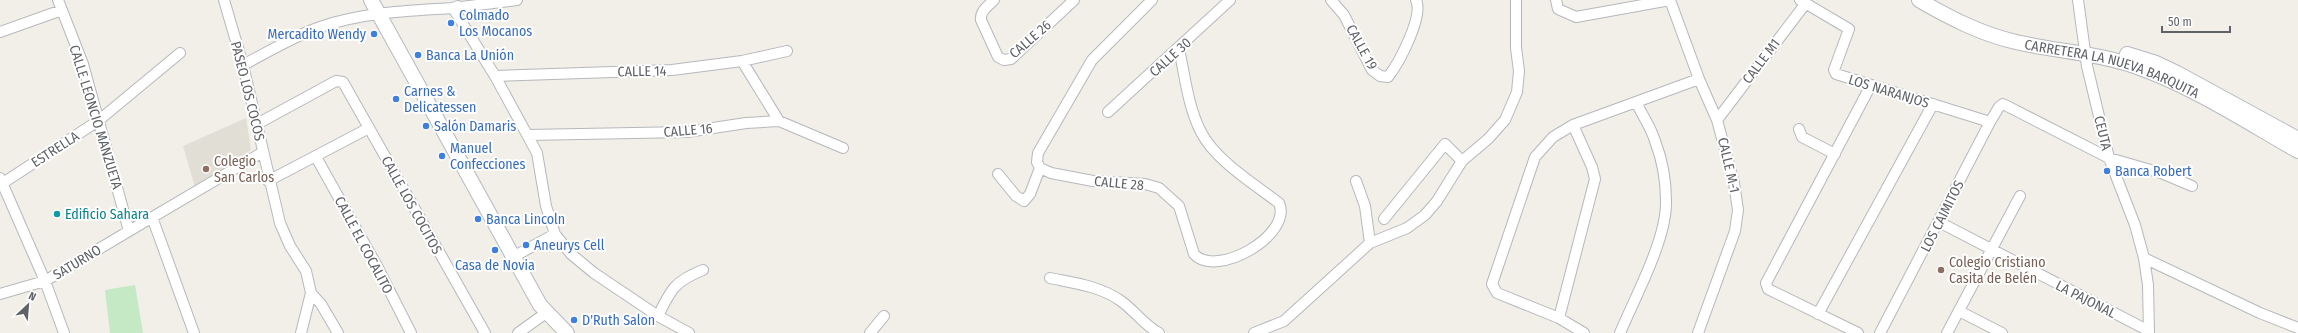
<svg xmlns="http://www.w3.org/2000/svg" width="2298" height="333" viewBox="0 0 2298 333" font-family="'Fira Sans Condensed',sans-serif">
  <rect width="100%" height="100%" fill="#f1efe8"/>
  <!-- education -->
  <path fill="#e1ded6" d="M246 118 251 150 195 187 183 146Z"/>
  <!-- green -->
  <path fill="#c5e8c5" d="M135 285 143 333H110L105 290Z"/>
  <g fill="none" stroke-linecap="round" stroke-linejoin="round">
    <!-- street casing -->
    <g stroke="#b5b8bc" stroke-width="12">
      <path id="street" d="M58 0 83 64 129 231 263 152
        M224 0 243 65 280 223 290 246 306 271 311 293 321 304 338 333
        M517 0 453 8 495 76 537 153 546 206 555 234 571 254 594 273 658 316 689 333
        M994 0C988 6 980 11 981 20L998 57 1004 60 1011 59 1074 0
        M1152 0 1092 60 1038 153 1037 162 1040 168 1051 173 1093 181 1145 184 1159 188 1179 206 1194 254C1216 279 1293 235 1279 203 1254 184 1215 160 1201 132 1188 107 1185 76 1179 49
        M1331 0 1344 15 1372 70 1380 76 1388 77C1399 63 1424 16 1416 0
        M1556 0 1558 9 1576 17 1670 0
        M1670 0 1699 79 1717 120 1734 183 1738 210 1735 231 1698 333
        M1800 0 1849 29 1834 70 1836 74 1990 122
        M2078 0 2087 66 2109 158 2135 225 2144 258 2148 285 2149 333
        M0 32 62 10
        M742 61 779 121
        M243 65C268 52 294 36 320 27 363 12 408 11 453 8L458 6
        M495 76 672 70 742 61 787 51
        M1108 112 1230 0
        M1717 120 1806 3
        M257 124 336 81 343 82 485 333
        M1799 129 1802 137 1835 154
        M527 135 687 132 746 123 779 121 843 148
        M316 157 377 266 411 333
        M998 174 1016 196 1024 201 1030 194 1040 168
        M0 178 45 281 64 333
        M268 181 369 128
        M1356 181 1365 206 1370 243
        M3 183 98 121 180 53
        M152 217 194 333
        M1384 219 1445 144 1462 161
        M1939 222 2149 331
        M513 257 555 234
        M2144 258 2260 313 2298 328
        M1050 278C1074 283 1100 286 1121 301 1135 311 1144 325 1159 333
        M0 294 45 281 129 231
        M1959 311 2002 333
        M1818 314 1933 104
        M658 316C671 289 675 281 703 270
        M1559 318 1595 179 1592 167 1573 125
        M301 333 311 293
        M518 333 546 313
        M870 333 884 316
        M1254 333 1284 321 1370 243 1407 228 1425 215 1437 201 1462 161 1488 139 1505 120 1517 92 1519 71 1516 48V0
        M1584 333 1559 318 1497 293 1492 284 1535 157 1553 137 1573 125 1699 79
        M1620 333C1635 297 1667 239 1666 201 1666 181 1662 159 1655 141 1651 127 1642 115 1636 102
        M1858 333 1768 289 1766 283 1871 85
        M1880 333 1990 122 1999 107 2003 104 2109 158 2161 173 2192 186
        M1947 333 2020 196"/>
    </g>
    <!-- secondary casing -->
    <g stroke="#b6babf" stroke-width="16">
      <g id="secondary">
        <path d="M371 0 540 305 567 333"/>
        <path id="s1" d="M1919 0C1950 18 1981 34 2016 42 2055 51 2096 53 2134 66 2192 86 2245 121 2298 151"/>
        <path d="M2127 54 2156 63 2177 73 2298 139"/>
      </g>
    </g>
    <!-- street -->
    <use href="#street" stroke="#fff" stroke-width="10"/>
    <!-- secondary -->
    <use href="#secondary" stroke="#fff" stroke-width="14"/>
  </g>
  <!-- markers -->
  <g fill="#3f7fe0" stroke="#fff" stroke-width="1.5">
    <circle cx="451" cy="23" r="4"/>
    <circle cx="374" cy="34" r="4"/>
    <circle cx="418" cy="55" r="4"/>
    <circle cx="396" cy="99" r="4"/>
    <circle cx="426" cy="126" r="4"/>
    <circle cx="442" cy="156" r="4"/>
    <circle cx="2107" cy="171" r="4"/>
    <circle cx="478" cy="219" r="4"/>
    <circle cx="526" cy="245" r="4"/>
    <circle cx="495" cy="250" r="4"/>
    <circle cx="574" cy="320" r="4"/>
  </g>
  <g fill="#8d6e63" stroke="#fff" stroke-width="1.5">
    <circle cx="206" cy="169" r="4"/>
    <circle cx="1941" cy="270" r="4"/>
  </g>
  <circle fill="#0f9aa8" stroke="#fff" stroke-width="1.5" cx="57" cy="214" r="4"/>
  <g text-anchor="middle" stroke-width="4" stroke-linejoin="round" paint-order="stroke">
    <!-- shop labels -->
    <g font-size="14" fill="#366cbe" stroke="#fff" text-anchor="start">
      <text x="459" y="20">Colmado<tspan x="459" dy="16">Los Mocanos</tspan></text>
      <text x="366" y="39" text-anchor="end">Mercadito Wendy</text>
      <text x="426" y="60">Banca La Unión</text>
      <text x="404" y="96">Carnes &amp;<tspan x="404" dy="16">Delicatessen</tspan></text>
      <text x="434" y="131">Salón Damaris</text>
      <text x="450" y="153">Manuel<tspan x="450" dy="16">Confecciones</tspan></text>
      <text x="2115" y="176">Banca Robert</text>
      <text x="486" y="224">Banca Lincoln</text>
      <text x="534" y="250">Aneurys Cell</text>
      <text x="495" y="270" text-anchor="middle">Casa de Novia</text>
      <text x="582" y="325">D'Ruth Salon</text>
    </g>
    <!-- street labels -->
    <g font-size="14" fill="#5f6368" stroke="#fff">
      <text transform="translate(1030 39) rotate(-41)" y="5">CALLE 26</text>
      <text transform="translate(1362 47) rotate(61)" y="5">CALLE 19</text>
      <text transform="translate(1170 57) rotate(-42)" y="5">CALLE 30</text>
      <text transform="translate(1761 61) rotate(-53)" y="5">CALLE M1</text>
      <text transform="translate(642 71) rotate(-1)" y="5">CALLE 14</text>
      <text dy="5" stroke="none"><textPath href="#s1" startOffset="206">CARRETERA LA NUEVA BARQUITA</textPath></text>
      <text transform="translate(248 91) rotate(76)" y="5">PASEO LOS COCOS</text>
      <text transform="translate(1889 91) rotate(17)" y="5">LOS NARANJOS</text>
      <text transform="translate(96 117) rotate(73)" y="5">CALLE LEONCIO MANZUETA</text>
      <text transform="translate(688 130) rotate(-5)" y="5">CALLE 16</text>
      <text transform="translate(2103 133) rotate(76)" y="5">CEUTA</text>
      <text transform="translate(55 149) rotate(-33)" y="5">ESTRELLA</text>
      <text transform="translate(1729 165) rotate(77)" y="5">CALLE M-1</text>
      <text transform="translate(1119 183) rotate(5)" y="5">CALLE 28</text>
      <text transform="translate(412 205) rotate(61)" y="5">CALLE LOS COCITOS</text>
      <text transform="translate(1942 216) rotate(-63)" y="5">LOS CAIMITOS</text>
      <text transform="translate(364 245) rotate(62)" y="5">CALLE EL COCALITO</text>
      <text transform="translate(77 262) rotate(-31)" y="5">SATURNO</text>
      <text transform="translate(2086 299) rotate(27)" y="5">LA PAJONAL</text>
    </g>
    <!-- education labels -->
    <g font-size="14" fill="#785e54" stroke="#fff" text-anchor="start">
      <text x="214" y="166">Colegio<tspan x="214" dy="16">San Carlos</tspan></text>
      <text x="1949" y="267">Colegio Cristiano<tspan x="1949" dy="16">Casita de Belén</tspan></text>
    </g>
    <!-- culture labels -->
    <g font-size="14" fill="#0d838f" stroke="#fff" text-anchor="start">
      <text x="65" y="219">Edificio Sahara</text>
    </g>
  </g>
  <!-- north arrow -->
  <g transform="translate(28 305) rotate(26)" stroke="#ffffff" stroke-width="3" paint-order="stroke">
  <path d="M0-3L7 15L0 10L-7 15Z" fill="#5f6368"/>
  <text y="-6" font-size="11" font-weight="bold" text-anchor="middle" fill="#5f6368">N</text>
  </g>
  <!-- scale -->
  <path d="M2162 26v6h68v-6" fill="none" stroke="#5f6368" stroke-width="2"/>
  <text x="2168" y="26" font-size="12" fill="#5f6368" stroke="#ffffff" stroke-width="3" paint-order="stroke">50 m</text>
</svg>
